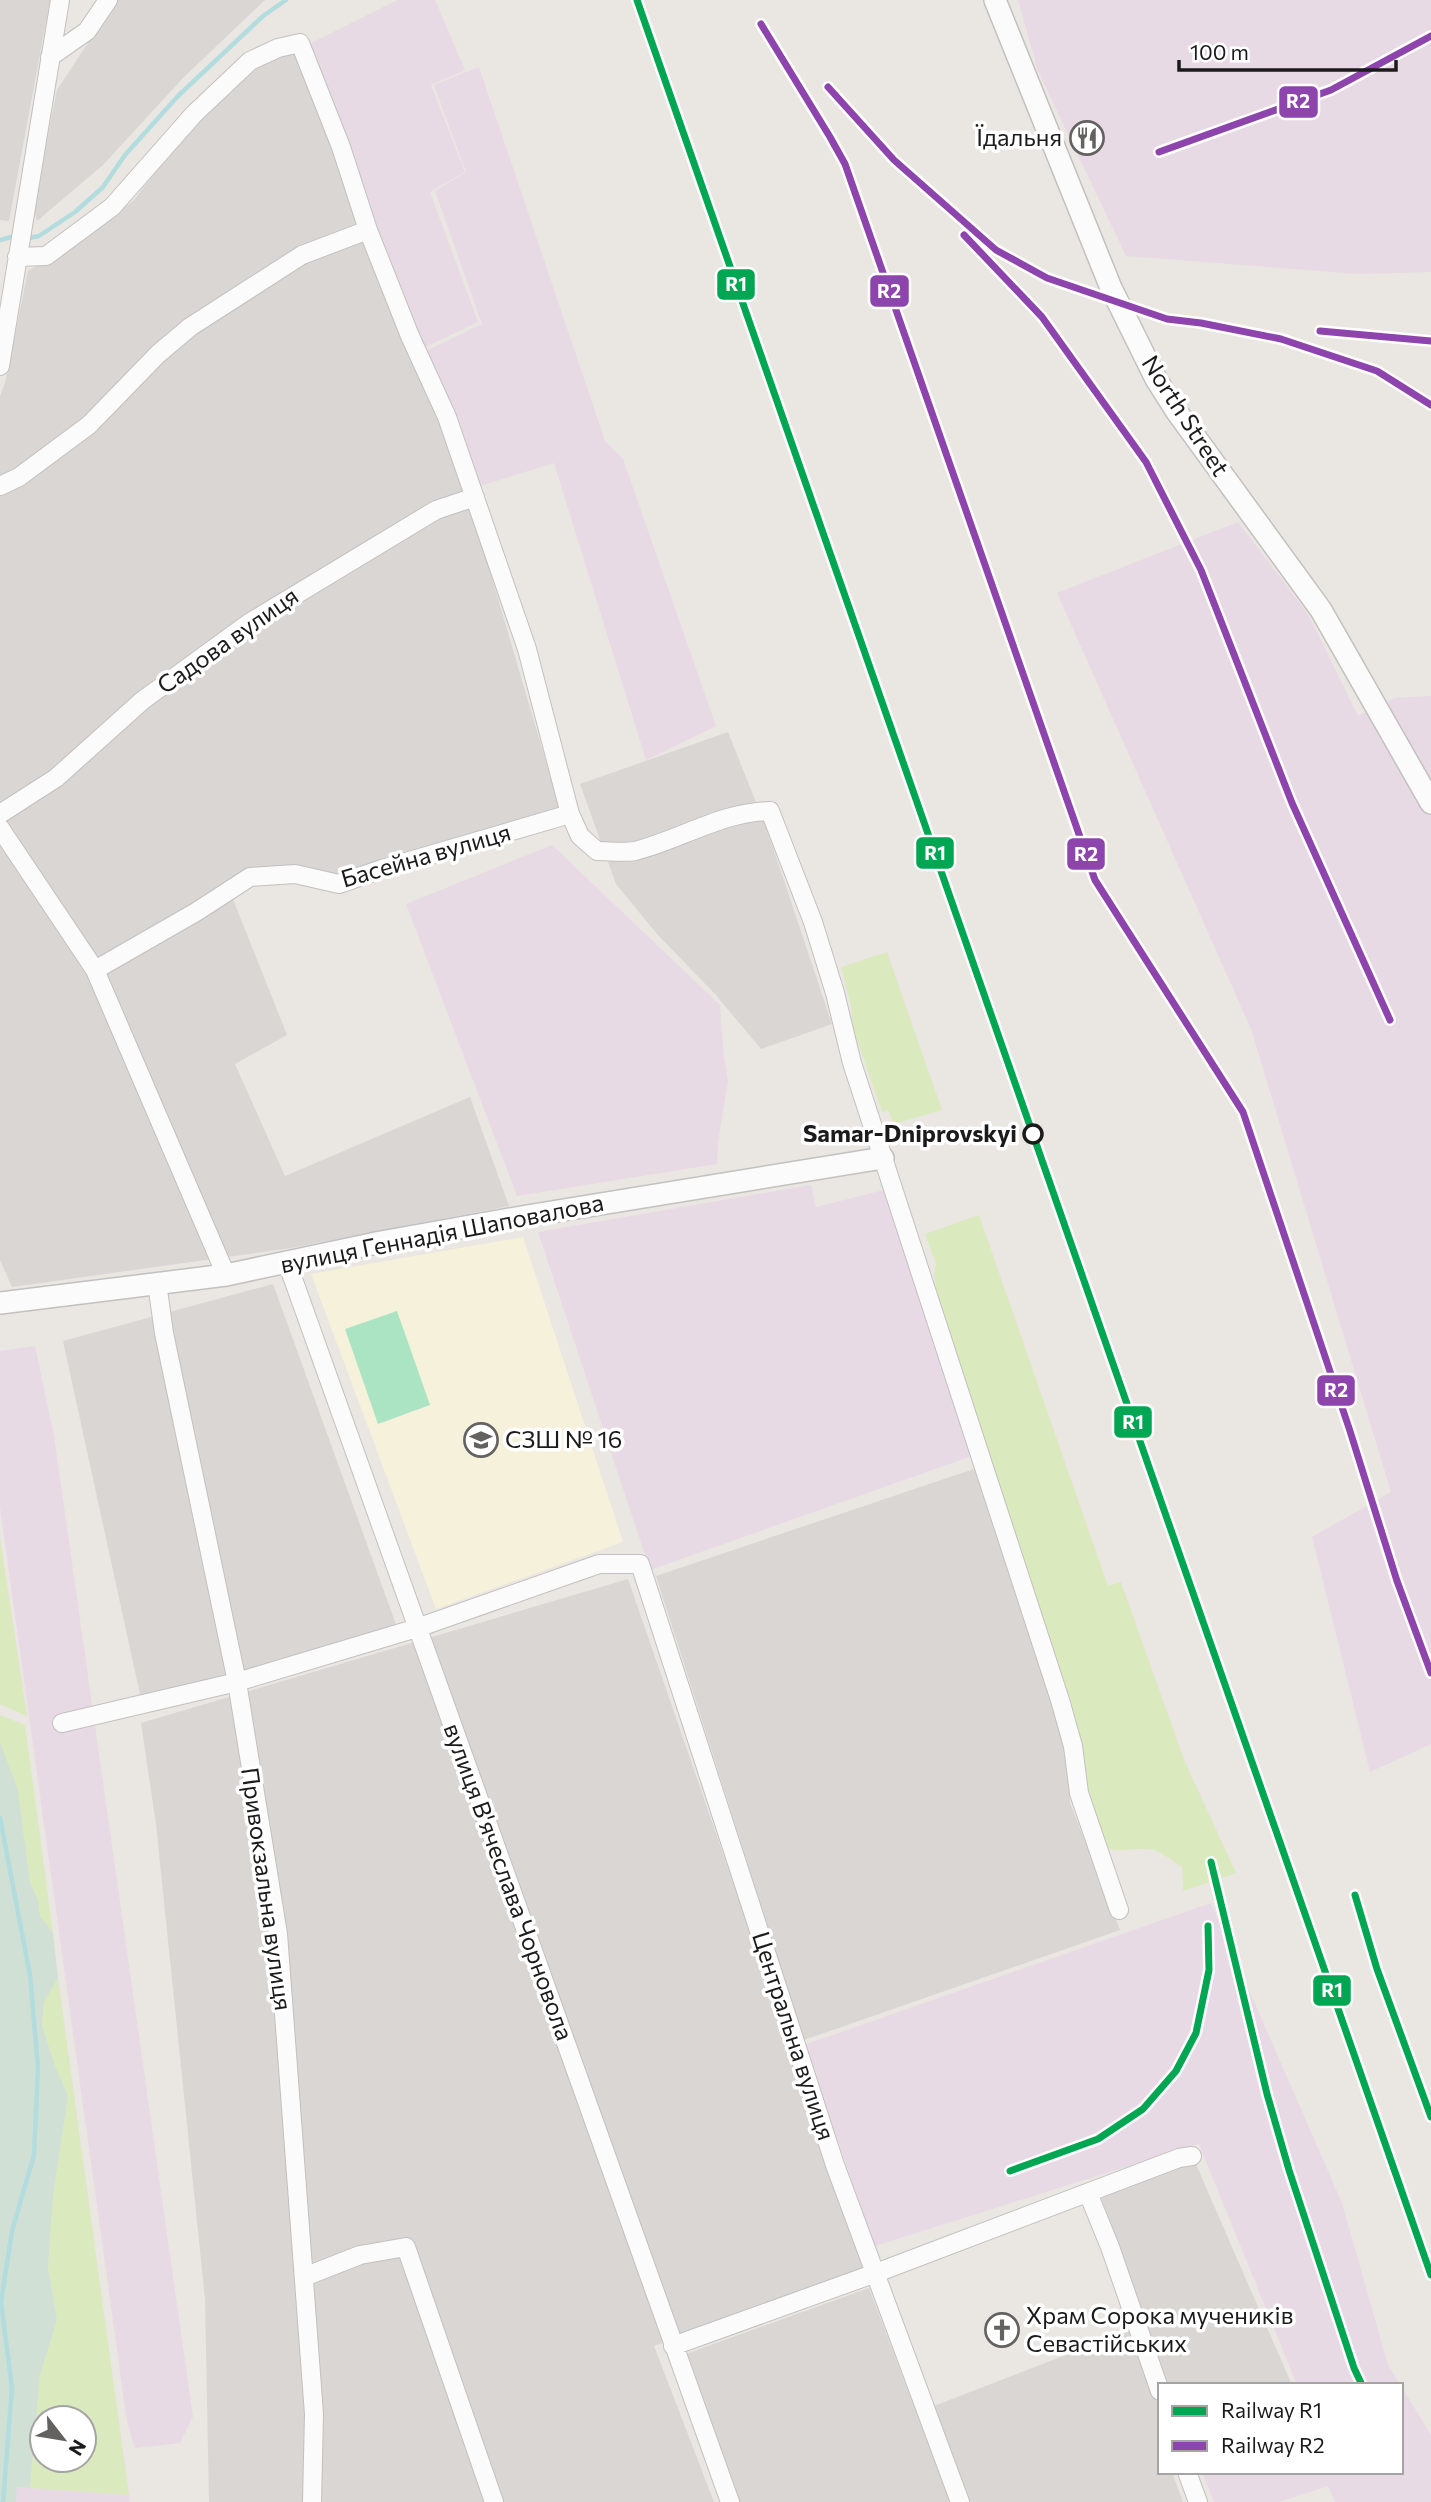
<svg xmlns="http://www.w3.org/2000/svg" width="1431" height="2502" viewBox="0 0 1431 2502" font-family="Commissioner,sans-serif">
  <rect width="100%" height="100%" fill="#eae6e2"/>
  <!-- residential -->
  <path fill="#d9d6d4" d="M0 0H50L9 221 0 220Z
    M116 0H265L183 78 103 165 37 221 33 208 57 90Z
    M298 50 355 213 422 385 462 476 560 810 334 881 227 884 287 1035 235 1064 285 1176 470 1097 509 1206 291 1248 12 1287 0 1260V396L5 383 28 271 88 237 134 200 170 153 220 96 280 52Z
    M728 732 767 830 832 1024 761 1049 715 994 657 934 616 884 580 784Z
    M273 1284 398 1630 141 1699 63 1341Z
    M974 1469 1069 1758 1070 1803 1120 1930 804 2040 656 1576Z
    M628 1579 867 2270 654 2346 714 2502H209L205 2299 156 1824 141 1723Z
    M1195 2162 1292 2385H1160V2472H1172L1183 2502H970L934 2406 1146 2324 1100 2194Z
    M869 2288 950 2502H739L686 2354Z"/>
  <!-- industrial -->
  <path fill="#e8dae4" d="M397 0H435L465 70 431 85 465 172 430 192 478 322 421 349 309 44Z
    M1018 0H1431V272L1358 274 1126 256 1038 71Z
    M479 67 605 441 623 459 716 726 646 760 554 463 480 486 426 351 482 324 435 191 466 172 434 85Z
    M1238 522 1308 614 1358 716 1395 698 1431 696V1744L1370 1772 1312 1537 1391 1492 1251 1029 1057 593Z
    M552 845 720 1005 724 1058 728 1081 718 1142 717 1164 517 1196 406 904Z
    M811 1185 816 1207 884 1190 972 1456 650 1570 538 1232Z
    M35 1346 54 1436 193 2417 180 2443 135 2448 127 2422 0 1507V1351Z
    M1211 1903 1342 2203 1388 2365 1400 2385H1297L1199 2144 875 2246 804 2045Z
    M1401 2386 1431 2435V2502H1335L1328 2486 1279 2502H1214L1202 2472H1401Z
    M17 2487 129 2495 130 2502H16Z"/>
  <!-- education -->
  <path fill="#f6f1db" d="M523 1237 623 1542 436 1609 311 1274Z"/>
  <!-- grass -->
  <path fill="#dbe9be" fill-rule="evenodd" d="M887 952 942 1110 894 1124 888 1110 882 1112 853 1028 851 1006 841 967Z
    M979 1215 1108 1586 1121 1582 1185 1762 1236 1873 1183 1891 1182 1867C1171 1860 1159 1849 1146 1849 1131 1848 1121 1853 1106 1848L1100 1837 939 1308 934 1274 936 1264 925 1234Z
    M0 1538 27 1716 0 1704Z
    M0 1715 25 1725 53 1933 40 1916 38 1900 30 1883 18 1790 0 1742Z
    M58 1978 129 2495 30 2488 40 2375 57 2320 48 2267 53 2195 68 2096 55 2067 42 2026 44 2002ZM42 2418H84V2460H42Z"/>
  <!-- wetland -->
  <path fill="#d0e0d4" d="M0 1742 18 1790 30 1883 38 1900 40 1916 53 1933 58 1978 44 2002 42 2026 55 2066 68 2096 53 2196 48 2267 57 2320 40 2375 30 2488 17 2487 16 2502H0Z"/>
  <!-- pitch -->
  <path fill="#abe4c3" d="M397 1311 430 1405 378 1424 345 1329Z"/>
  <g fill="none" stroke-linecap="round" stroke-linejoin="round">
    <!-- stream -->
    <path stroke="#b3dcdf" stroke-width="4.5" d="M29 238 39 236 75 212 103 187 125 155 178 96 263 16 286 0
      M0 240 11 237
      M0 1818 30 1975 38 2068 34 2155 12 2231 1 2302 12 2388 3 2502"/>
    <!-- minor casing -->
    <g stroke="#c2c1bf" stroke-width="20">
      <path id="minor" d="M50 57 87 31 108 0
        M17 257 46 256 112 207 194 114 250 61 278 48 300 43 341 147 368 230 410 336 447 417 527 649 570 814 580 836 597 851C609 851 623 853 635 851 682 839 721 812 770 811L813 922 835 993 852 1063 1060 1700 1073 1746 1079 1793 1119 1910
        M0 366 60 0
        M0 486 19 477 89 425 158 354 190 327 302 255 368 230
        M0 814 56 778 143 700 249 623 436 510 475 497
        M0 828 95 970 226 1275
        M95 970 196 912 250 877 295 874 339 884 382 869 570 814
        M287 1262 730 2502
        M157 1283 164 1333 237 1682 278 1934 314 2414 312 2502
        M62 1723 237 1682 417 1628 599 1564H640L835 2165 960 2502
        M1088 2193 1110 2247 1160 2391
        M304 2277 360 2255 406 2247 494 2502
        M673 2346 876 2273 1179 2158 1192 2156
        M1187 2472 1198 2502"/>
    </g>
    <!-- tertiary casing -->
    <g stroke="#c2c1bf" stroke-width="24">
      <path id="tertiary" d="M995 0 1111 288 1156 379 1177 412 1321 610 1431 803
        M0 1303 226 1275 381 1242 527 1216 883 1158"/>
    </g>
    <!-- minor -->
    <use href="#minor" stroke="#fcfbfb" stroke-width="18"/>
    <!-- tertiary -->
    <use href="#tertiary" stroke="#fcfbfb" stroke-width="21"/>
    <!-- rail-1 casing -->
    <g stroke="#fff" stroke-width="12">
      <path id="rail-1" d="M637 0 1431 2275
        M1211 1862 1267 2094 1289 2170 1354 2368 1362 2385
        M1355 1895 1377 1969 1431 2117
        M1010 2171 1098 2139 1143 2109 1176 2071 1196 2033 1209 1970 1208 1926"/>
    </g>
    <!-- rail-2 casing -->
    <g stroke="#fff" stroke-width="12">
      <path id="rail-2" d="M761 24 830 137 845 164 1095 880 1243 1112 1350 1431 1397 1581 1431 1673
        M828 87 894 160 996 250 1047 278 1167 319 1201 323 1281 339 1377 371 1431 405
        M1159 152 1331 90 1431 36
        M964 235 1042 317 1146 462 1201 570 1292 803 1390 1020
        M1320 331 1431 341"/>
    </g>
    <!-- rail-1 -->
    <use href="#rail-1" stroke="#00a651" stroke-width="7"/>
    <!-- rail-2 -->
    <use href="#rail-2" stroke="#8e44ad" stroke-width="7"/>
  </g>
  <!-- icons -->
  <defs>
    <g id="restaurant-ring" transform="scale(1.75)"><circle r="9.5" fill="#fff" stroke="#636261" stroke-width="1.5"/><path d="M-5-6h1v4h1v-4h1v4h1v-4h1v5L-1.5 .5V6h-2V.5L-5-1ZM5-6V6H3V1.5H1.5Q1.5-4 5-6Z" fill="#636261"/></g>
    <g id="school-ring" transform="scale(1.75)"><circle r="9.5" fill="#fff" stroke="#636261" stroke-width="1.5"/><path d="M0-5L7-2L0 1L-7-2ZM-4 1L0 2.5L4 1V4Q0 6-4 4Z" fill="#636261"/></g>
    <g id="church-ring" transform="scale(1.75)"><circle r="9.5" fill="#fff" stroke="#636261" stroke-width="1.5"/><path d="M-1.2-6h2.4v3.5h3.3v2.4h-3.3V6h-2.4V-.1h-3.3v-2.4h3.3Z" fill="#636261"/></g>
  </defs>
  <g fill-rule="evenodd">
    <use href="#restaurant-ring" x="1087" y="138"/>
    <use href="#school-ring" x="481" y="1440"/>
    <use href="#church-ring" x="1002" y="2330"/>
  </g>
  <!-- markers -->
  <circle fill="#fff" stroke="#1b1b1b" stroke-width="3.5" cx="1033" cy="1134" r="9"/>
  <g text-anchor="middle" stroke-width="7" stroke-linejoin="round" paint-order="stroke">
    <!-- poi labels -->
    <g font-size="24" fill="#1b1b1b" stroke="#fff" text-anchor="start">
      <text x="1062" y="146" text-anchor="end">Їдальня</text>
      <text x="505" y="1448">СЗШ № 16</text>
      <text x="1026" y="2324">Храм Сорока мучеників<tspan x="1026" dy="28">Севастійських</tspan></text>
    </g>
    <!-- street labels -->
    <g font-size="24" fill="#1b1b1b" stroke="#fff">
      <text transform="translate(1185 416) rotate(57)" y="8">North Street</text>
      <text transform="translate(228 641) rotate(-35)" y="8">Садова вулиця</text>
      <text transform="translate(426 856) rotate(-16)" y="8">Басейна вулиця</text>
      <text transform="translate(442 1234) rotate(-11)" y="8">вулиця Геннадія Шаповалова</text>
      <text transform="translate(508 1882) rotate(70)" y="8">вулиця В'ячеслава Чорновола</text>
      <text transform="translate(266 1889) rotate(82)" y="8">Привокзальна вулиця</text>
      <text transform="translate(793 2036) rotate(72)" y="8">Центральна вулиця</text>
    </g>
    <!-- stop labels -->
    <g font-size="24" font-weight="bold" fill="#1b1b1b" stroke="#fff" text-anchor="end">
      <text x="1017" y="1142">Samar-Dniprovskyi</text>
    </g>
  </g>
  <g stroke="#fff" stroke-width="2.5">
    <rect x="1278" y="85" width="41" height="34" rx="7" fill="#8e44ad"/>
    <rect x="716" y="268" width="40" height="33" rx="7" fill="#00a651"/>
    <rect x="869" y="274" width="41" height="34" rx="7" fill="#8e44ad"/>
    <rect x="915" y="836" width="40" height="34" rx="7" fill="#00a651"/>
    <rect x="1066" y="837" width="40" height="34" rx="7" fill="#8e44ad"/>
    <rect x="1316" y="1374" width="40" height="33" rx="7" fill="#8e44ad"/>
    <rect x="1113" y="1405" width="40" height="34" rx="7" fill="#00a651"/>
    <rect x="1312" y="1974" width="40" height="33" rx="7" fill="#00a651"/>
  </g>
  <g font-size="19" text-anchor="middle" font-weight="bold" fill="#fff">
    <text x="1298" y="108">R2</text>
    <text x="736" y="291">R1</text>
    <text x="889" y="298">R2</text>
    <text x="935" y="860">R1</text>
    <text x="1086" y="861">R2</text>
    <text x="1336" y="1397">R2</text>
    <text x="1133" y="1429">R1</text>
    <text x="1332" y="1997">R1</text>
  </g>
  <!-- legend -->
  <rect x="1158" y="2383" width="245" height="91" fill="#ffffff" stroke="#a4a4a4" stroke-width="2"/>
  <rect x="1172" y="2406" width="35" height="10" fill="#00a651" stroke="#a4a4a4" stroke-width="2"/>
  <text x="1221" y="2418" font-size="21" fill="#1b1b1b">Railway R1</text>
  <rect x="1172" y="2441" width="35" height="10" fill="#8e44ad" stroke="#a4a4a4" stroke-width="2"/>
  <text x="1221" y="2453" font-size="21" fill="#1b1b1b">Railway R2</text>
  <!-- north arrow -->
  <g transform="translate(63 2439) rotate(121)"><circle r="33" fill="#ffffff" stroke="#a4a4a4" stroke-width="2"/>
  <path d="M0-5L12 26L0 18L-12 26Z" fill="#636261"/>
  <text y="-10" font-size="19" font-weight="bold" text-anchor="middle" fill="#1b1b1b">N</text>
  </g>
  <!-- scale -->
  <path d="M1179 60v10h217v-10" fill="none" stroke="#1b1b1b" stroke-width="3.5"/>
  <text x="1190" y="60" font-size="21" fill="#1b1b1b" stroke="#ffffff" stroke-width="5" paint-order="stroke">100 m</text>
</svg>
